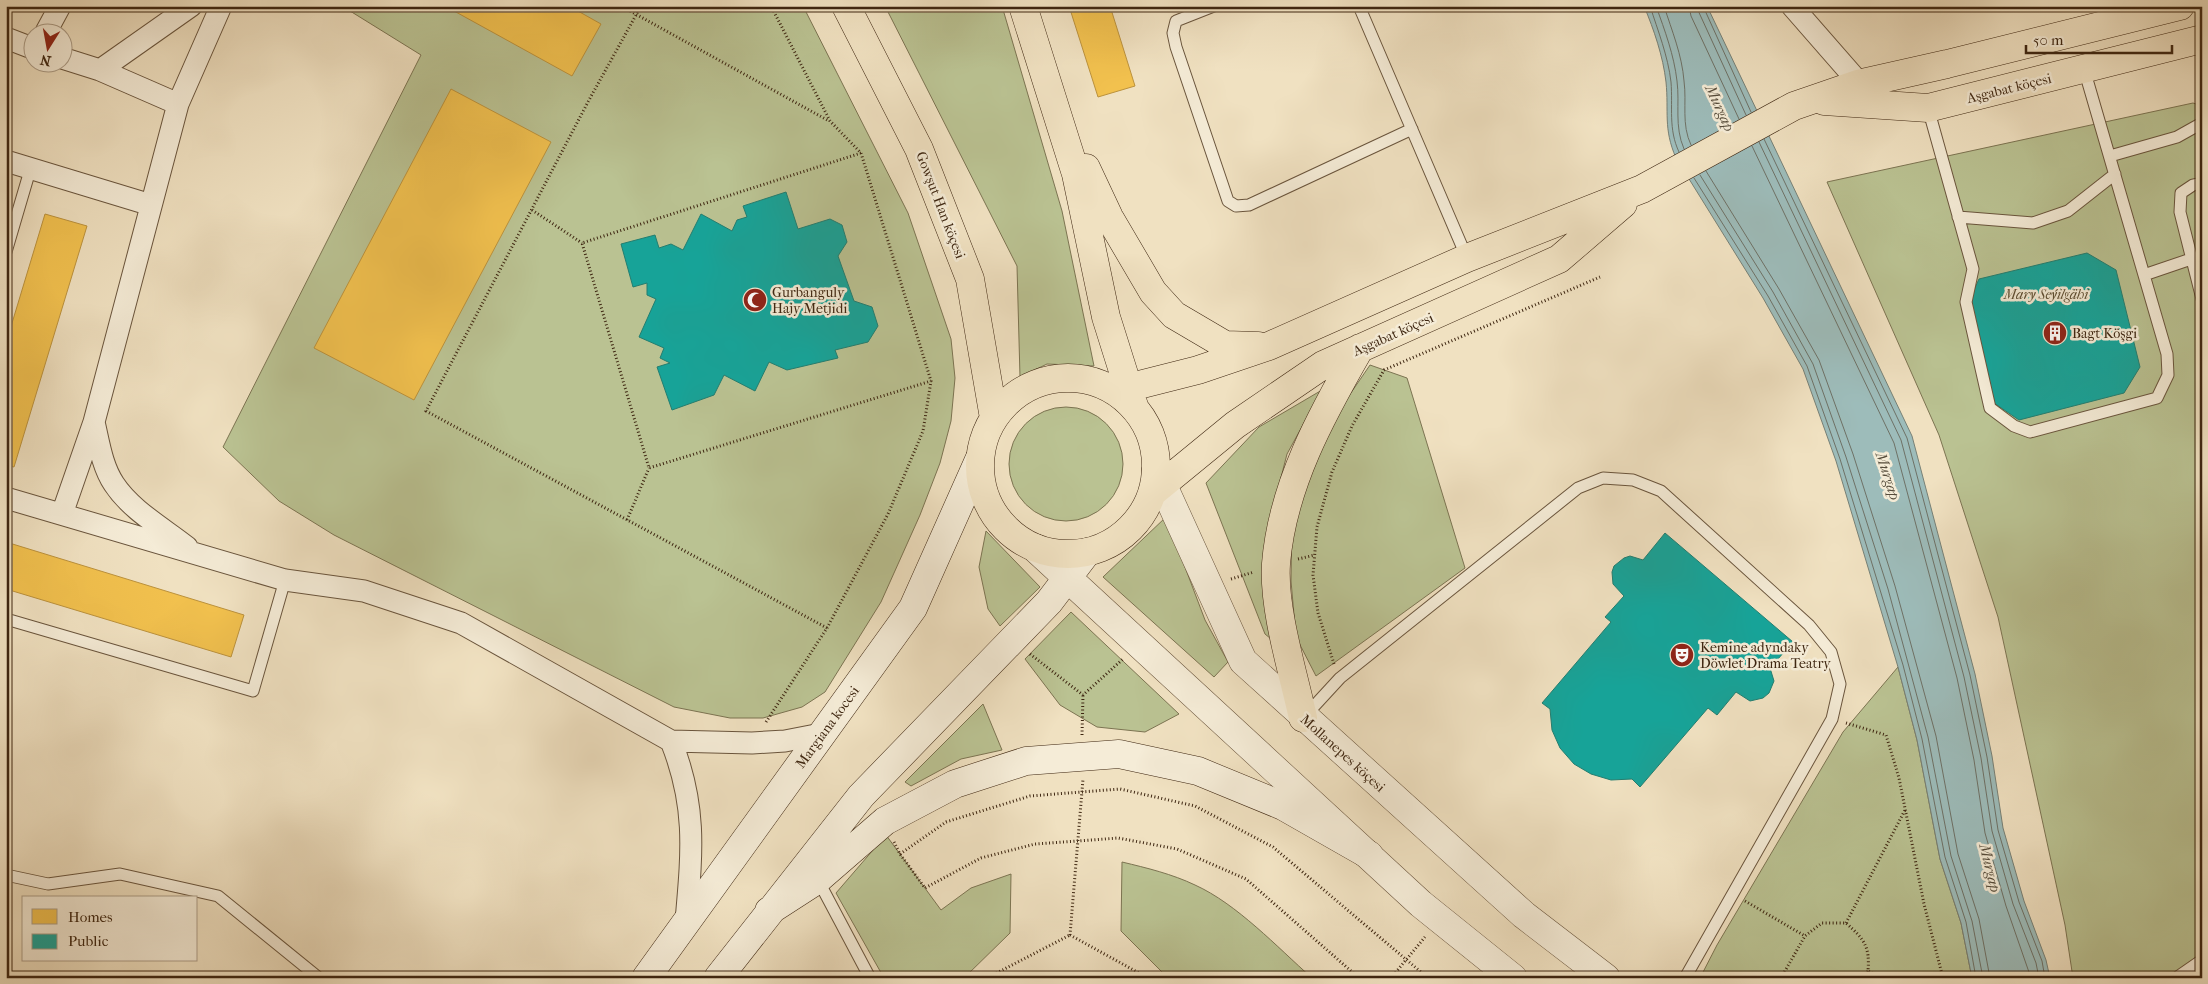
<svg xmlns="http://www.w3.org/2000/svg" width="2208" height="984" viewBox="0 0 2208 984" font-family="'IM FELL French Canon',serif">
  <rect width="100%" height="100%" fill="#f0e1c1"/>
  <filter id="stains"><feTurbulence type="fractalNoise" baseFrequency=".004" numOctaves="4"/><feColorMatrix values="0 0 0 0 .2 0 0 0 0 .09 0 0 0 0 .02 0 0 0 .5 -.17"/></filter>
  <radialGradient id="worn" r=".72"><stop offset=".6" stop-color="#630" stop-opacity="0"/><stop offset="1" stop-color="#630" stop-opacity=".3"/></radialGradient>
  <!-- green -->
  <path fill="#bac292" stroke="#7c7452" d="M342 6H803L908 213 951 339 955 378 951 421 940 463 920 515 881 602 825 692 802 707 763 718H730L674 707 334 535 279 501 223 447 421 55Z
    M885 6H1002L1062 211 1094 366 1047 364 1020 377 1017 266Z
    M2193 103 2202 106V971L2153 978H2073L2065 925 1998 617 1939 435 1827 182Z
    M1370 365 1407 378 1465 568 1316 676 1296 637 1291 581 1292 514 1320 438Z
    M1322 390 1287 454 1277 493 1282 648 1265 634 1206 483 1259 427Z
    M1009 464a57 57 0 1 1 114 0a57 57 0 1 1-114 0Z
    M1166 517 1205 620 1228 662 1214 677 1103 577Z
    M986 531 1040 587 1000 626 988 609 979 567Z
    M1071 612 1179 714 1145 732 1097 727 1060 705 1025 659Z
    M1898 667 1917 740 1940 859 1961 923 1972 978H1700L1717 945 1843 732Z
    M983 704 1002 750 961 759 911 786 905 782Z
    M886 835 941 910 971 888 1011 874 1010 933 965 977 884 978 836 893Z
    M1122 862C1147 868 1172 874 1195 885 1237 904 1277 947 1312 978L1166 976 1121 931Z"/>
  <!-- water -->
  <path fill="#9dbcba" stroke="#778076" d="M1644 6H1707L1912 436 1975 674 1992 756 2003 828 2024 901 2046 960 2050 978H1972L1961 923 1940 859 1917 740 1898 667 1836 461 1803 369 1763 298 1676 158C1663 128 1669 112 1666 82 1663 56 1654 30 1644 6Z"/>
  <!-- homes -->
  <path fill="#f2c14e" stroke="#bc923c" d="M445 6H569L601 24 572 76Z
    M1069 6H1110L1135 86 1098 97Z
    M451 89 551 142 414 400 314 348Z
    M45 214 87 226 14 467 6 465V343Z
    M767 229a6 6 0 1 1 12 0a6 6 0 1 1-12 0Z
    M644 263a7 7 0 1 1 14 0a7 7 0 1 1-14 0Z
    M803.5 342a5.5 5.5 0 1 1 11 0a5.5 5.5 0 1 1-11 0Z
    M681.5 379a5.5 5.5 0 1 1 11 0a5.5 5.5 0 1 1-11 0Z
    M6 542 244 615 231 657 6 589Z"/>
  <!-- public -->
  <path fill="#17a398" stroke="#237e70" d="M786 192 798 229 830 219 842 225 847 242 838 256 854 301 872 307 878 326 868 342 835 350 838 358 787 370 769 362 755 391 724 375 714 395 672 410 657 367 670 363 660 358 664 348 639 337 656 299 647 295V283L633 287 621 244 655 235 659 248 671 244 683 250 701 214 732 231 737 220 747 217 743 206Z
    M2087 253 2116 270 2140 367 2124 393 2019 420 1994 403 1970 299 1979 279Z
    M1665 533 1793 642 1770 668 1774 681 1769 693 1763 698 1750 701 1736 692 1717 715 1708 708 1640 787 1632 779 1611 780 1591 774 1574 764 1560 748 1552 730 1550 709 1542 703 1611 622 1605 617 1624 596 1613 584 1612 572 1614 566 1624 558 1630 556 1643 560Z"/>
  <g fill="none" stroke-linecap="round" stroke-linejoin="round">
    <!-- shore -->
    <path stroke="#6e7166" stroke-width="1" d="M1650 6C1658 31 1668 56 1671 82 1673 107 1668 129 1679 152
      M1656 6C1665 31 1674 55 1677 81 1680 104 1674 126 1684 149
      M1664 6C1672 31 1682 55 1684 81 1687 103 1681 124 1691 145
      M1689 6 1691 16 1739 119
      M1696 6 1746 115
      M1703 6 1751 112
      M1764 139 1907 438 1970 675 1987 757 1998 830 2019 902 2042 961 2045 978
      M1759 142 1901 440 1964 677 1981 758 1992 831 2013 904 2036 963 2039 978
      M1752 146 1894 443 1957 678 1974 760 1985 833 2006 906 2031 978
      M1706 171 1779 289 1819 360 1853 454 1895 586 1936 736 1958 854 1979 919 1990 978
      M1700 175 1773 292 1813 364 1846 457 1888 589 1928 737 1951 856 1972 921 1983 978
      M1694 178 1768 296 1807 366 1840 459 1903 665 1922 739 1945 857 1966 922 1976 978"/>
    <!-- service casing -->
    <g stroke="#6a553d" stroke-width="13">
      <path id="service" d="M1214 6 1176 21 1173 33 1176 47 1228 201 1236 206 1249 205 1412 129
        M1359 6 1467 258
        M1928 108 1973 269 1966 302 1990 408 2014 426 2030 432 2157 398 2168 375 2167 354 2084 69
        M2110 156 2177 137 2202 123
        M2202 183 2193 185 2181 193 2180 212 2202 299
        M1958 217 2033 223 2068 211 2115 174
        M6 252 31 167
        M2144 275 2191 259
        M6 619 253 691 285 580
        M1305 716 1340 678 1578 488 1603 478 1633 480 1661 491 1809 625 1831 652 1840 684 1832 719 1685 978
        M6 875 48 884 120 874 218 896 319 978
        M818 880 870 978
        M2176 978 2202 960"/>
    </g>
    <!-- minor casing -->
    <g stroke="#6a553d" stroke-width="23">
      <path id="minor" d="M1792 6 1868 93
        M46 32 60 6
        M6 38 32 48
        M62 58 100 70 178 104
        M100 70 191 6
        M6 161 151 205
        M6 498 285 580 364 591 461 623 671 741 752 743 785 741 821 734
        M62 514 94 422
        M187 547C163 528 131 510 114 484 102 466 99 443 94 422L178 104 221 6
        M671 741C697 806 692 852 686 921"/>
    </g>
    <!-- tertiary casing -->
    <g stroke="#6a553d" stroke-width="29">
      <path id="tertiary" d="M1156 470 1243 661 1524 915 1606 978
        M1035 548 1421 904 1513 978"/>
    </g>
    <!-- secondary casing -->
    <g stroke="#3e2611" stroke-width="29">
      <path id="secondary" d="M769 911 817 880 885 821 955 784 1026 761 1119 754 1198 771 1283 806 1369 855
        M646 978 913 608 979 460
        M718 978 861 796 1049 602 1087 552"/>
    </g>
    <!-- primary casing -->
    <g stroke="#3e2611" stroke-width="29">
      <path id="primary" d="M846 6 919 149 970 279 994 418
        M1023 6 1076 174 1106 317 1134 406
        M1824 101 1928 108 2202 39
        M1086 168 1109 217 1153 292 1174 315 1225 345 1258 346
        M980 466a88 88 0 1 1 176 0a88 88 0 1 1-176 0Z
        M1115 391 1198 370 1269 346 1467 258 1642 189 1794 106 1858 84 1947 64 2180 6
        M1152 493 1235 425 1323 365 1559 259 1623 204
        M1303 718C1293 672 1273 609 1276 564 1282 486 1322 414 1360 348"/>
    </g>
    <!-- path -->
    <path stroke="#3e2611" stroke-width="3" stroke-dasharray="1 2.5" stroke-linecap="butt" d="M621 6 829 121
      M641 6 589 100 426 411 827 628
      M861 153 582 243 649 468 931 381
      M532 210 582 243
      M627 520 649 468
      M1298 559 1315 555
      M1231 579 1254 572
      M1030 654 1083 695 1123 659
      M1334 664 1318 613 1313 575 1317 527 1332 472 1352 426 1384 370 1600 277
      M766 722 827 628 888 514 923 431 931 381 861 153 830 121 771 6
      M1846 723 1886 735 1899 778 1924 904 1943 978
      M1082 735 1083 695
      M894 842 900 854 925 888 981 858 1035 844 1118 838 1177 849 1246 879 1359 978
      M900 854 946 822 1030 796 1120 789 1195 806 1273 847 1428 978
      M1745 901 1805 936 1822 923H1846C1864 939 1870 946 1868 971L1882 978
      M1846 923 1905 810
      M1070 935 1083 779
      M1070 935 1148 978
      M987 978 1070 935
      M1391 978 1425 937
      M1781 978 1805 936
      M1864 978 1868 971"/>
    <!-- service -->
    <use href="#service" stroke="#f5ecd7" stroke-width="11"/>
    <!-- minor -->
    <use href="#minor" stroke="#f5ecd7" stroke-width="21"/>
    <!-- tertiary -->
    <use href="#tertiary" stroke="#f5ecd7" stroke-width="28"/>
    <!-- secondary -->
    <use href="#secondary" stroke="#f5ecd7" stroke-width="28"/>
    <!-- primary -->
    <use href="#primary" stroke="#f0e1c1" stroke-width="28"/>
  </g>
  <!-- icons -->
  <defs>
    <g id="mosque-disc" transform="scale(1.25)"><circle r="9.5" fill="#8f2418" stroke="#f5ecd7"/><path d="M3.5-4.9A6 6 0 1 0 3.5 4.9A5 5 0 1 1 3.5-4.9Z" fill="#fff"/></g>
    <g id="building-disc" transform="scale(1.25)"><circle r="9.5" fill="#8f2418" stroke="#f5ecd7"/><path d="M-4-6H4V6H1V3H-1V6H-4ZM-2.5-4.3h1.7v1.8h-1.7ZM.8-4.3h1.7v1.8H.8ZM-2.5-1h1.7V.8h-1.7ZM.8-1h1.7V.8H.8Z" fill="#fff"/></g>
    <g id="theatre-disc" transform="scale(1.25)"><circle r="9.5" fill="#8f2418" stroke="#f5ecd7"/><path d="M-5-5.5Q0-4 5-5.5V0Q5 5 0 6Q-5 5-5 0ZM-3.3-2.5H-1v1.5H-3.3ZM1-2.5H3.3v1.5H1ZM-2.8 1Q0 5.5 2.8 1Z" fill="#fff"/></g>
  </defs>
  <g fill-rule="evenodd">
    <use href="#mosque-disc" x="755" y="300"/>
    <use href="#building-disc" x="2055" y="333"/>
    <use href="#theatre-disc" x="1682" y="655"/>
  </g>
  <g text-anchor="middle" stroke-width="5" stroke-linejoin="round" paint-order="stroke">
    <!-- street labels -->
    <g font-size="14" fill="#3e2611" stroke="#f5ecd7">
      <text transform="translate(2009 88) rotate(-14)" y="5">Aşgabat köçesi</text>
      <text transform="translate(941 205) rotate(69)" y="5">Gowşut Han köçesi</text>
      <text transform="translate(1393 334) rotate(-24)" y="5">Aşgabat köçesi</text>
      <text transform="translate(827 727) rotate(-54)" y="5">Margiana kocesi</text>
      <text transform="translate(1343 753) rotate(42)" y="5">Mollanepes köçesi</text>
    </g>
    <!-- poi labels -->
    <g font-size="14" fill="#3e2611" stroke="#f5ecd7" text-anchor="start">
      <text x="772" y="297">Gurbanguly<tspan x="772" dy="16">Hajy Metjidi</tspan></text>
      <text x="2072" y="338">Bagt Köşgi</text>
      <text x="1700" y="652">Kemine adyndaky<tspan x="1700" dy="16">Döwlet Drama Teatry</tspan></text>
    </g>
    <!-- park labels -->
    <g font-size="14" font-style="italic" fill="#5d4d31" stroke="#f5ecd7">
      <text x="2046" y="299">Mary Seýilgähi</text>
    </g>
    <!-- water labels -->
    <g font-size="15" font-style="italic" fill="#564c3b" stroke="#f5ecd7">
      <text transform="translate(1720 108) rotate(65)" y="5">Murgap</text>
      <text transform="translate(1888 476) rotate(72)" y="5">Murgap</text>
      <text transform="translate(1990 868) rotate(76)" y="5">Murgap</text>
    </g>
  </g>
  <!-- margin -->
  <rect width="2208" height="984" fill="none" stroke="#f0e1c1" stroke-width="25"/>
  <rect x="8" y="8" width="2193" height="969" fill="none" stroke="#3e2611" stroke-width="2.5"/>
  <rect x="12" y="12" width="2183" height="959" fill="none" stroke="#3e2611"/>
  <!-- legend -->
  <rect x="22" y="896" width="175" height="65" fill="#f5ecd7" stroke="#ac9d88"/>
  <rect x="32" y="909" width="25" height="15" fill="#f2c14e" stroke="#ac9d88"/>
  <text x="68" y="922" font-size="15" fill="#3e2611">Homes</text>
  <rect x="32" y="934" width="25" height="15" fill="#17a398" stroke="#ac9d88"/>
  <text x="68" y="946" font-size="15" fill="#3e2611">Public</text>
  <!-- north arrow -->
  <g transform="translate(48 48) rotate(191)"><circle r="24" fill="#f5ecd7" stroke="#ac9d88"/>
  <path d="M0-4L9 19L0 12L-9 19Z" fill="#8f2418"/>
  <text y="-8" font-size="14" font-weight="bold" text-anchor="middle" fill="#3e2611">N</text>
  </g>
  <!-- scale -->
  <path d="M2026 45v8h146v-8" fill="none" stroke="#3e2611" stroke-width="2.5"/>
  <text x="2033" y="45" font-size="15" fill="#3e2611" stroke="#f5ecd7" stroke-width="4" paint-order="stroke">50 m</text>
  <rect width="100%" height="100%" filter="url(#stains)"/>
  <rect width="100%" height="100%" fill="url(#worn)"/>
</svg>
